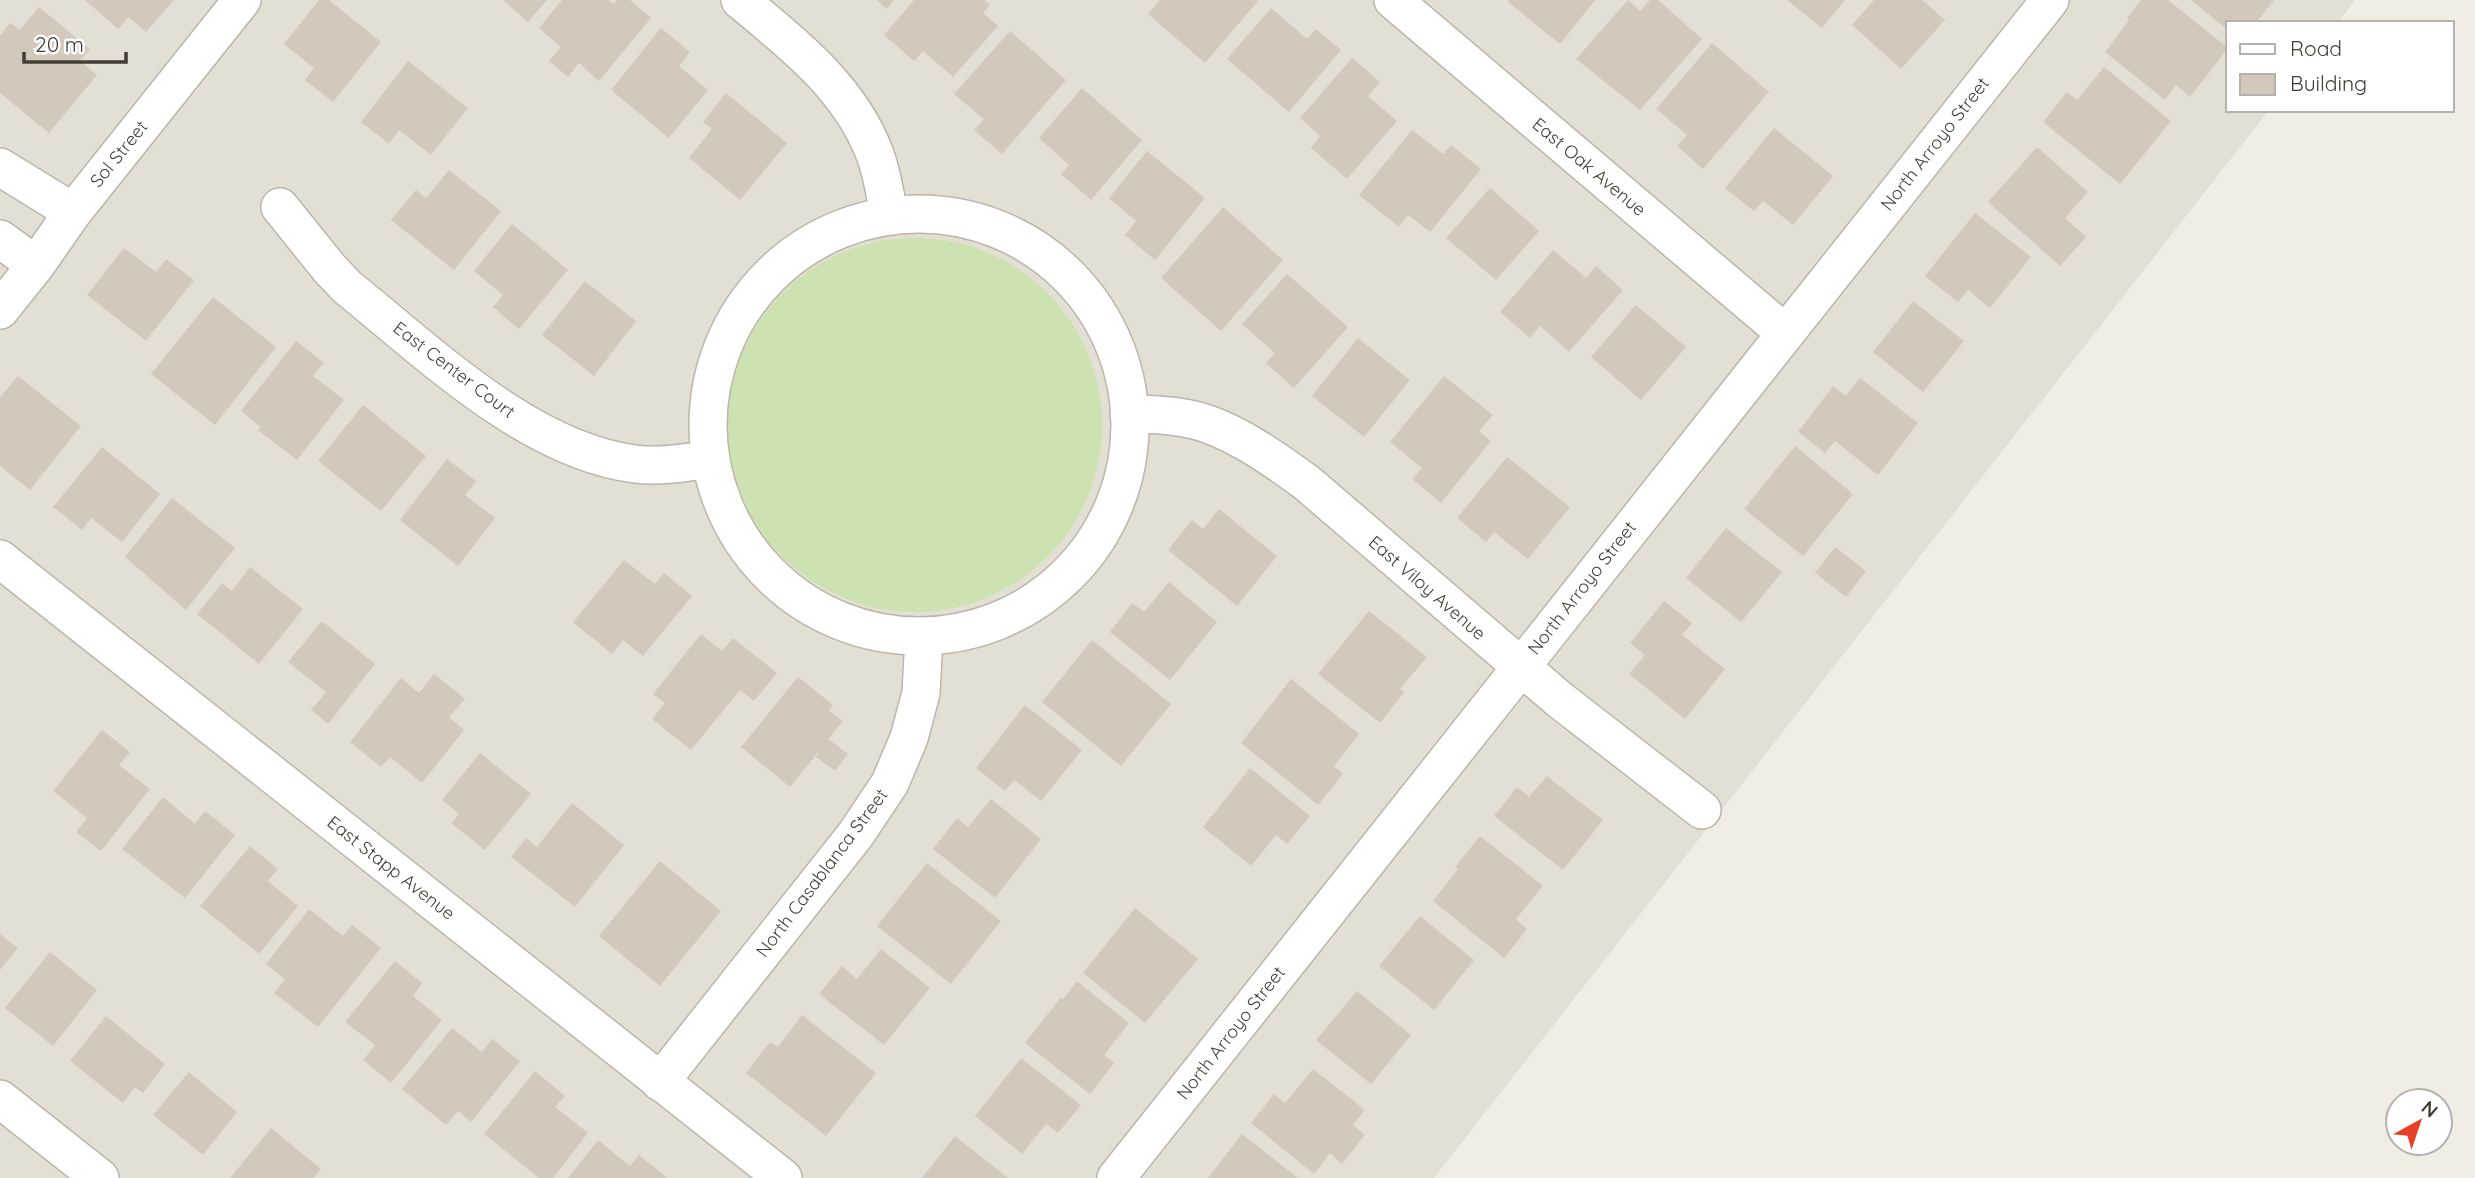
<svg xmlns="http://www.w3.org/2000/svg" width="2475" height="1178" viewBox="0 0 2475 1178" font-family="Quicksand,sans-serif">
  <rect width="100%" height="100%" fill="#f1ede5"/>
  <!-- residential -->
  <path fill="#e4dfd4" d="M0 0H2355L2338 23H2228V110H2269L1434 1178H0Z"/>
  <!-- green -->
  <path fill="#cde2b1" d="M728 425a187 187 0 1 1 374 0a187 187 0 1 1-374 0Z"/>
  <!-- building -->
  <path fill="#d2c9bc" d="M85 0H174L146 32 129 17 118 29Z
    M319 0H329L381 42 333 102 305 80 314 68 284 44Z
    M503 0H547L528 22Z
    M562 0H608L614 4 617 0H630L651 18 599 81 579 63 568 77 549 61 561 47 539 28Z
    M877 0H894L887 9Z
    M914 0H984L990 5 983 13 998 26 953 77 923 51 914 61 884 35Z
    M1160 0H1257L1258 1 1205 63 1148 14Z
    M1509 0H1595L1560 44 1508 2Z
    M1628 0 1640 11 1650 0H1658L1702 39 1640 110 1576 59Z
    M1787 0H1845L1822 28Z
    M1874 0H1922L1945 20 1901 69 1852 25Z
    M2141 0H2168L2228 48 2190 97 2176 85 2165 100 2105 52 2129 20 2127 18Z
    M2191 0H2274L2256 23H2228V30Z
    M39 7 90 49 80 61 97 75 49 133 0 93V36L10 23 20 30Z
    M1271 8 1307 39 1316 29 1341 50 1289 112 1227 59Z
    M661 28 690 52 679 66 708 90 669 138 611 90Z
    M1010 31 1066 80 1002 154 974 130 984 119 954 94Z
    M1712 43 1769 92 1703 169 1677 146 1687 135 1656 109Z
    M1352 58 1380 82 1368 96 1397 121 1347 179 1311 148 1320 136 1300 118Z
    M408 61 468 108 431 155 399 130 389 144 361 122Z
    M2104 67 2171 121 2120 184 2043 122 2067 92 2077 100Z
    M1082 88 1142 140 1091 200 1061 174 1069 165 1039 138Z
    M726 93 787 143 740 200 689 158 712 129 703 122Z
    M1774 128 1833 176 1793 225 1763 201 1754 211 1725 188Z
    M1412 130 1443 154 1451 145 1481 169 1430 232 1408 215 1399 227 1359 195Z
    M2037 147 2088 192 2065 218 2086 237 2060 266 1988 202Z
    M1147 151 1205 198 1155 260 1125 235 1136 221 1109 198Z
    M449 170 501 211 454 270 391 220 416 190 426 198Z
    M1490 188 1539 231 1496 280 1446 238Z
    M1223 207 1283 260 1221 331 1161 278Z
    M1975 213 2031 257 1990 308 1968 290 1958 302 1925 276Z
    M512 224 568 270 519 329 493 307 503 295 474 271Z
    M124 248 156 272 166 259 194 280 146 341 87 295Z
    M1553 250 1586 278 1596 266 1623 290 1569 352 1540 326 1530 338 1500 312Z
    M1287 274 1348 327 1294 388 1266 363 1275 353 1242 324Z
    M585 281 636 321 594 376 542 335Z
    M213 297 276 347 215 425 151 374Z
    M1913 301 1964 341 1923 392 1873 352Z
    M1636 305 1686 347 1641 400 1591 357Z
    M1358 338 1410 380 1364 437 1312 396Z
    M296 341 324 363 313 376 344 400 297 460 258 430 261 427 241 411Z
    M18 376 81 426 30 490 0 466V397Z
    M1444 376 1493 415 1479 431 1491 441 1441 503 1412 479 1422 468 1390 442Z
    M1860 378 1918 423 1878 475 1835 441 1825 453 1798 432 1833 386 1846 396Z
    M363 405 426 456 381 511 318 461Z
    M1795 446 1853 494 1803 556 1744 509Z
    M102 447 160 494 122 542 91 518 82 530 53 507Z
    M1507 457 1570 507 1528 559 1494 532 1486 542 1457 518Z
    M447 459 476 481 465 495 495 518 458 566 400 520Z
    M172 498 235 548 186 610 125 557Z
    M1219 509 1277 556 1237 606 1168 550 1192 520 1203 529Z
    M1726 528 1782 572 1741 622 1686 578Z
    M1835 547 1866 571 1846 597 1815 573Z
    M624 560 655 584 664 573 692 596 643 656 623 640 612 654 573 622Z
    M250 567 303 609 259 664 197 614 222 583 232 591Z
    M1169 582 1217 622 1170 680 1110 632 1132 603 1144 612Z
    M1664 601 1692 623 1682 635 1725 669 1685 719 1629 674 1645 655 1630 643Z
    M1369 611 1427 657 1400 689 1404 692 1380 723 1318 674Z
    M322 621 375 664 328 724 311 710 326 692 288 662Z
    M701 634 722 651 733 638 777 673 754 701 740 690 691 750 652 719 665 703 653 694Z
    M1092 640 1171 704 1121 766 1042 702Z
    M434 674 465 699 449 717 464 730 422 783 390 757 381 767 350 742 401 678 419 693Z
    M798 677 833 705 829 711 843 721 828 739 848 754 835 771 816 757 820 750 790 787 741 747Z
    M1291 679 1359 734 1334 766 1343 774 1318 805 1241 743Z
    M1025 705 1082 750 1041 801 1014 780 1005 791 976 768Z
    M102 730 130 752 119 765 150 789 101 851 76 832 87 818 53 791Z
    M480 753 531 794 485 850 451 823 459 814 442 800Z
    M1250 768 1310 816 1287 844 1276 835 1251 866 1203 827Z
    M1547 776 1603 820 1563 870 1494 816 1517 787 1529 797Z
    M163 797 195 824 205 811 235 835 185 898 122 849Z
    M991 799 1041 839 995 898 933 849 957 818 968 827Z
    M572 803 624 845 575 907 511 857 526 838 537 847Z
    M1480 836 1543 886 1516 919 1527 929 1504 958 1433 901 1458 869 1455 867Z
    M250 846 278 869 268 881 298 906 259 954 200 906Z
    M660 861 721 911 660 986 599 936Z
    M927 863 1001 921 951 984 877 926Z
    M1135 908 1198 959 1145 1023 1083 973Z
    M309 909 343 936 352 925 381 948 318 1027 274 993 285 979 266 964Z
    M1420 916 1474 960 1434 1010 1379 966Z
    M0 934 18 948 0 970Z
    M881 949 930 988 884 1045 819 994 842 966 857 979Z
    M50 952 97 990 53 1046 5 1008Z
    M395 961 422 983 413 996 442 1020 391 1083 363 1060 375 1045 345 1022Z
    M1077 981 1129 1023 1104 1055 1114 1063 1090 1094 1025 1043 1061 997 1063 999Z
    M1357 991 1411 1035 1371 1084 1316 1040Z
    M802 1015 876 1073 826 1136 746 1073 770 1042 778 1047Z
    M106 1016 165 1064 143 1093 135 1087 123 1103 70 1061Z
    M452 1028 482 1052 492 1039 520 1061 471 1122 458 1111 446 1125 402 1089Z
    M1021 1058 1081 1105 1058 1133 1046 1124 1022 1154 975 1116Z
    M1313 1069 1365 1110 1353 1125 1365 1135 1342 1164 1330 1153 1314 1174 1251 1123 1274 1094 1285 1103Z
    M535 1071 565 1096 555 1107 588 1133 553 1178H539L484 1134Z
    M189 1072 237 1112 203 1155 153 1115Z
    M271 1128 321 1169 313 1178H230Z
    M1242 1134 1298 1178H1208Z
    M955 1136 1008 1178H922Z
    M598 1140 630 1166 639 1155 667 1178H568Z"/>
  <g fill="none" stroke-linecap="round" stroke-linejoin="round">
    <!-- minor casing -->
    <g stroke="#bcb5a9" stroke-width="40">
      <path id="minor" d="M740 0C792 43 849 87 874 152 882 171 885 194 889 215
        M1393 0 1785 333
        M0 167 73 212
        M280 207 329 268 347 287C428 352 529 451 635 464 659 467 685 463 709 459
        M708 425a211 211 0 1 1 422 0a211 211 0 1 1-422 0Z
        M0 239 36 265
        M0 310 36 265 73 212 242 0
        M1129 414C1151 414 1173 415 1194 420 1232 429 1276 460 1307 483L1560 700 1702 810
        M0 559 783 1178
        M660 1082 856 834 890 783 909 738 921 693 924 637
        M0 1099 100 1178
        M1116 1178 2050 0"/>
    </g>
    <!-- minor -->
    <use href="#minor" stroke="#fff" stroke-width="37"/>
  </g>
  <g text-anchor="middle" stroke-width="7" stroke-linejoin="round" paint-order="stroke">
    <!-- street labels -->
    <g font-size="18" fill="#433d35" stroke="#fff">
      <text transform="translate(1935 144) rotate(-52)" y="6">North Arroyo Street</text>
      <text transform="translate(119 154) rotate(-51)" y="6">Sol Street</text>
      <text transform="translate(1589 167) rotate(40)" y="6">East Oak Avenue</text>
      <text transform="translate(454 370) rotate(37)" y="6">East Center Court</text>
      <text transform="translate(1427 588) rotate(41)" y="6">East Viloy Avenue</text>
      <text transform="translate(1582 588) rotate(-52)" y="6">North Arroyo Street</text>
      <text transform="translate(391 868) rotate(38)" y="6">East Stapp Avenue</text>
      <text transform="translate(822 873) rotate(-53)" y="6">North Casablanca Street</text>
      <text transform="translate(1231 1033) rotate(-52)" y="6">North Arroyo Street</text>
    </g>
  </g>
  <!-- legend -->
  <rect x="2226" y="21" width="228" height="91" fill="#ffffff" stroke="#b4b1ae" stroke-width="2"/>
  <rect x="2240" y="44" width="35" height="10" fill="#ffffff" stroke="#b4b1ae" stroke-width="2"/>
  <text x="2290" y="56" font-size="21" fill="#433d35">Road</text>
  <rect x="2240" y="74" width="35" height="21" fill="#d2c9bc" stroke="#b4b1ae" stroke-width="2"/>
  <text x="2290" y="91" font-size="21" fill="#433d35">Building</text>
  <!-- north arrow -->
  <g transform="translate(2419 1122) rotate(40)"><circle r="33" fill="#ffffff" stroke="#b4b1ae" stroke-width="2"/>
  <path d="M0-5L12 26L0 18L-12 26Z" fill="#e74026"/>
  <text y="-10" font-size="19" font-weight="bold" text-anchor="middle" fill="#433d35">N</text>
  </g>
  <!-- scale -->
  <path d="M24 52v10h102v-10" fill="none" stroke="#433d35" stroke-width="3.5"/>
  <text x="35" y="52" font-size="21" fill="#433d35" stroke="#ffffff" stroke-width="5" paint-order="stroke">20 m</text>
</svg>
